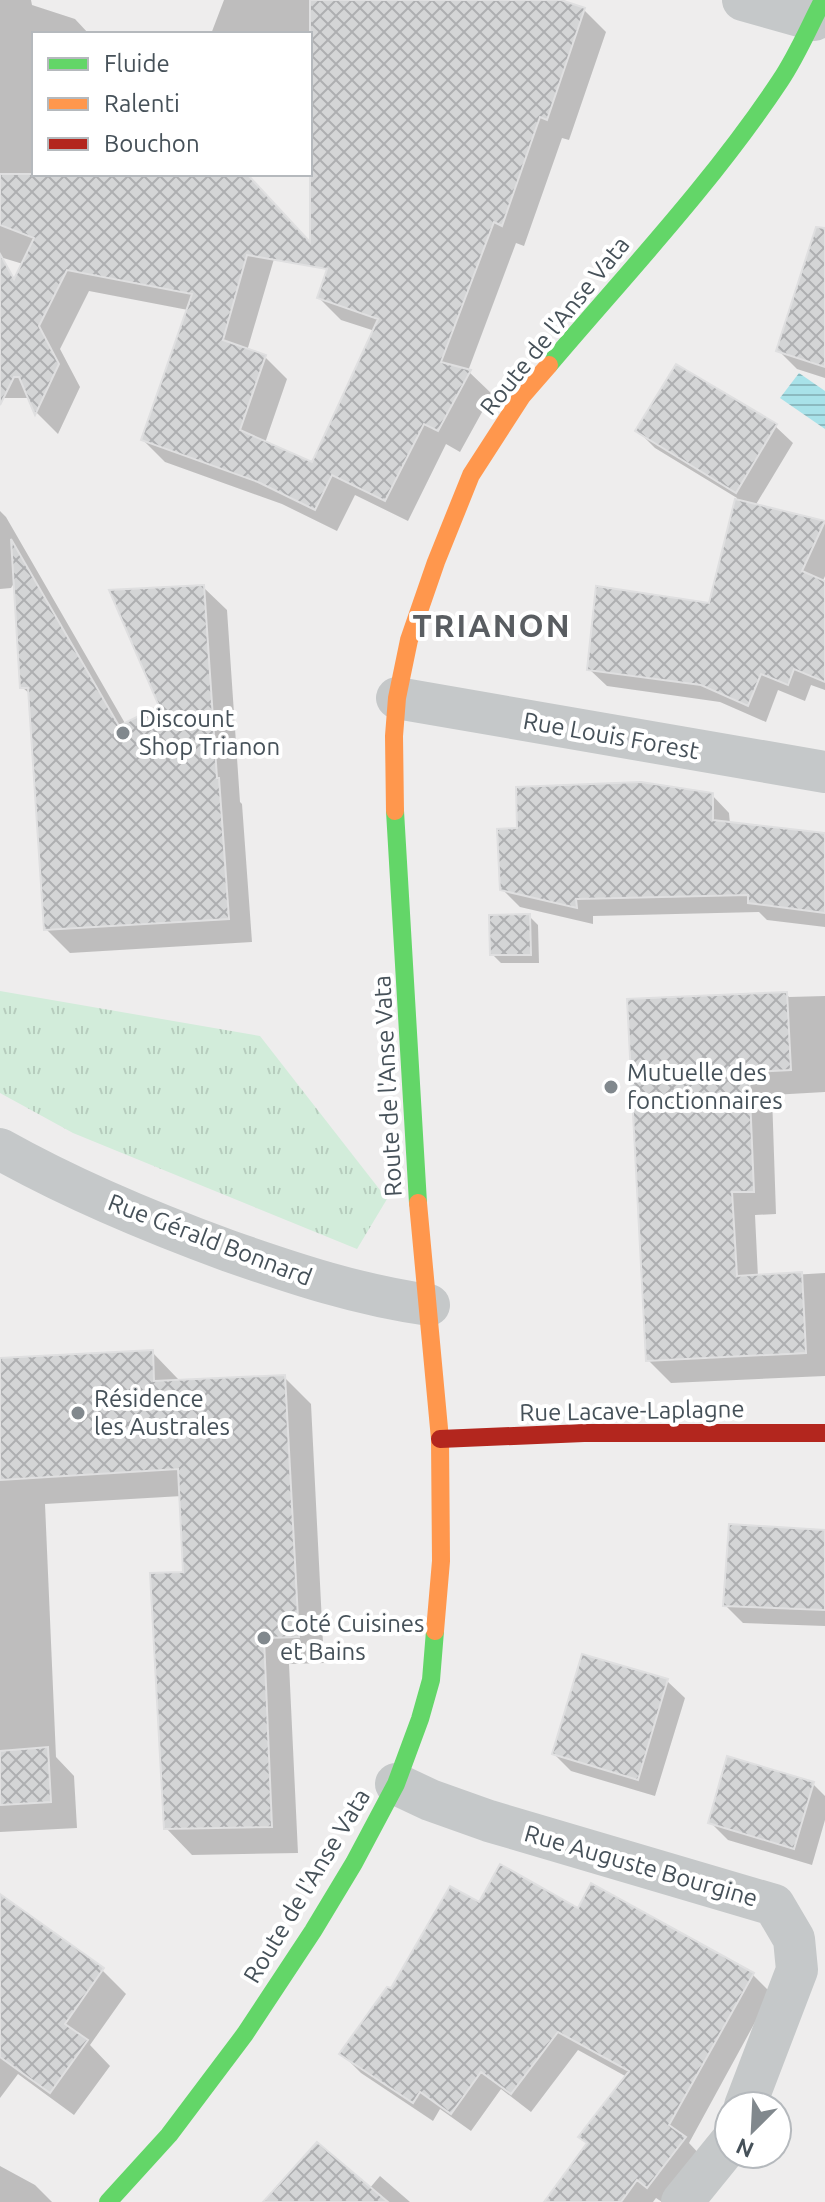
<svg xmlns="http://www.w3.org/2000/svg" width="825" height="2202" viewBox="0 0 825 2202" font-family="Ubuntu,sans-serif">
  <defs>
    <pattern id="grass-tufts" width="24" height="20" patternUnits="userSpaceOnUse" patternTransform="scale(2)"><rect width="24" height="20" fill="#d2ecda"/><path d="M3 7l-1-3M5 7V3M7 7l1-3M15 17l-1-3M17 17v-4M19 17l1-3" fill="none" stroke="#b6ccbd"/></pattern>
    <pattern id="water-rules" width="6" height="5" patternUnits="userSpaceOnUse" patternTransform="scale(2)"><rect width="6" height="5" fill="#a8e2e9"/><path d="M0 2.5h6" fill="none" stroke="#8bbac0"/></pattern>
    <pattern id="building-cross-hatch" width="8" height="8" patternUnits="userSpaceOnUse" patternTransform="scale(2)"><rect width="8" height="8" fill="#d4d5d6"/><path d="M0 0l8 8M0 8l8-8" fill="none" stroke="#aeafb1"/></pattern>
  </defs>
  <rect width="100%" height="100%" fill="#eeeded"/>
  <!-- grass -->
  <path fill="url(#grass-tufts)" d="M0 991 260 1036 387 1199 357 1249 73 1133 0 1093Z"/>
  <!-- water -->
  <path fill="url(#water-rules)" d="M799 373 825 391V429L780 398Z"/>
  <!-- shadow -->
  <path fill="#0003" d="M0 0H31L32 5 75 19 89 34H34V174H245L286 218 247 351 265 357 287 379 265 443 313 464 375 331 341 320 319 298 361 173 310 154V34H211L224 0H554L584 10 606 32 569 140 562 138 524 246 516 243 468 371 492 394 460 452 446 444 408 521 355 495 337 531 282 504 165 462 143 440 188 310 89 291 60 349 80 387 58 434 37 413 30 398H0V311L23 264 0 257Z
    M825 267V378L797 369 779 351Z
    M775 426 793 443 755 506 825 523V576L820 587 825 592V690L811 685 805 701 778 690 766 722 720 702 607 686 589 669 711 605 737 498 655 448 638 431Z
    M0 511 6 517 126 725 161 707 203 587 227 610 240 802 242 804 252 942 70 953 46 929 31 695 22 687 16 580 11 588 0 589Z
    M712 795 729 813 730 824 825 835V927L767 920 759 912 593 916V924L520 907 502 889Z
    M529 916 538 925 539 963H501L492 954Z
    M786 994 789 997 825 996V1092L772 1095 776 1214 755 1215 758 1277 825 1273V1376L671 1383 648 1360 629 1001Z
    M152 1352 178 1379 179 1382 284 1377 311 1404 324 1663 289 1664 298 1853 192 1855 166 1828 186 1574 182 1496 45 1504 56 1757 74 1776 77 1828 0 1832V1359Z
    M825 1532V1626L743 1623 725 1605Z
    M667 1681 685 1698 655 1796 571 1771 554 1754Z
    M813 1784 825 1796V1820L812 1865 728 1840 710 1822Z
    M0 1902 102 1970 126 1994 90 2045 110 2066 74 2115 18 2074 0 2098Z
    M480 1905 579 1910 752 1974 771 1993 689 2143 703 2158 662 2202 656 2198 653 2202H546L588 2144 627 2077 578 2050 531 2112 501 2089 471 2131 440 2109 433 2121 361 2073 342 2054 392 1991Z
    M0 2166 35 2185 52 2202H0Z
    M380 2176 410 2202H266L369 2189Z"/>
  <!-- building -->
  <path fill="url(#building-cross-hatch)" stroke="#dfdfe0" stroke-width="2" fill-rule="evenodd" d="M310 0H561L585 8 547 120 540 117 502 226 494 222 441 362 471 370 438 431 424 424 385 501 332 475 315 510 258 482 141 440 192 294 67 270 39 326 59 364 35 415 19 377H14L0 405V254L14 279 34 238 0 225V174H247L310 242ZM247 255 327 269 317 298 378 319 312 462 240 430 266 355 223 340Z
    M816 227 825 228V367L776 351Z
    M676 364 777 424 736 493 635 431Z
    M735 499 825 521 802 571 825 581V682L794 669 788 685 761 674 748 706 701 685 587 670 596 586 709 603Z
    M11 539 119 726 159 706 109 590 204 585 217 778H219L229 919 44 930 28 688H20Z
    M641 782 713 793V820L825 833V913L748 903V895L576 899 577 908 500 890 497 829 517 828 516 787Z
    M530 914 531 955H490L489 915Z
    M787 992 791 1070 749 1072 754 1192H732L737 1276 802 1272 806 1353 646 1361 627 999Z
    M153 1350 154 1381 285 1375 299 1637 264 1638 272 1827 164 1829 150 1573 183 1572 178 1469 0 1480V1358Z
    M729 1524 825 1530V1610L723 1606Z
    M582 1654 668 1679 638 1780 552 1754Z
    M48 1747 51 1802 0 1805V1751Z
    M727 1756 814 1782 794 1849 708 1823Z
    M500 1864 578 1908 591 1883 754 1973 669 2125 686 2137 647 2188 637 2180 621 2202H544L587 2143 578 2137 629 2071 558 2032 511 2094 481 2072 451 2114 420 2092 413 2103 339 2054 387 1987 391 1988 450 1886 479 1902Z
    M0 1894 104 1968 65 2024 88 2040 50 2093 0 2057Z
    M317 2142 388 2202H263Z"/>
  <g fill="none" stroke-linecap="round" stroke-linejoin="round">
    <!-- street -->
    <path stroke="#c5c8c9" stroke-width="42" d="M743 0 814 20
      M397 698 825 772
      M0 1149C73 1190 150 1222 229 1251 295 1274 358 1295 429 1305
      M396 1784 430 1800 489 1821 774 1905 794 1939 797 1970 745 2106
      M682 2202 729 2144"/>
    <!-- fast -->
    <path stroke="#63d668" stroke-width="18" d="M549 365C628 272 713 182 780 81 797 56 809 27 823 0
      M395 811 418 1203
      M108 2202 169 2135 245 2034 313 1931 354 1863 396 1784 420 1719 431 1680 435 1631"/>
    <!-- slow -->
    <path stroke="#ff974d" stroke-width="18" d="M395 811 394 736 397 698 409 640 436 562 471 475 522 396 549 365
      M418 1203 440 1439 441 1561 435 1631"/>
    <!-- jam -->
    <path stroke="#b3261e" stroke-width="18" d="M440 1439 584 1433H825"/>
  </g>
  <!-- markers -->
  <g fill="#81888d" stroke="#fff" stroke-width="3">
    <circle cx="123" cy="733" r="8"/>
    <circle cx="611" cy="1087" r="8"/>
    <circle cx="78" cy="1413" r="8"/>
    <circle cx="264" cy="1638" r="8"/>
  </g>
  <g text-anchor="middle" stroke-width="8" stroke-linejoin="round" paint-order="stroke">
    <!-- street labels -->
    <g font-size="24" fill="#465159" stroke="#fff">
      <text transform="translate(555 326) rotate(-51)" y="8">Route de l'Anse Vata</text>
      <text transform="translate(611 736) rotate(10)" y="8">Rue Louis Forest</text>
      <text transform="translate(388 1086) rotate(-93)" y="8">Route de l'Anse Vata</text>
      <text transform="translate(210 1240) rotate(21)" y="8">Rue Gérald Bonnard</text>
      <text transform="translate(632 1411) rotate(-1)" y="8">Rue Lacave-Laplagne</text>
      <text transform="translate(641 1866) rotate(16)" y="8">Rue Auguste Bourgine</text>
      <text transform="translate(307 1886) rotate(-59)" y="8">Route de l'Anse Vata</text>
    </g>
    <!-- poi labels -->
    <g font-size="24" fill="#465159" stroke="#fff" text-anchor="start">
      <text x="139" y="727">Discount<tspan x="139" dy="28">Shop Trianon</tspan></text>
      <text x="627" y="1081">Mutuelle des<tspan x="627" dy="28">fonctionnaires</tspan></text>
      <text x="94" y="1407">Résidence<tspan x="94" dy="28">les Australes</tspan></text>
      <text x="280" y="1632">Coté Cuisines<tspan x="280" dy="28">et Bains</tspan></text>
    </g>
    <!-- district labels -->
    <g font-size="32" font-weight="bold" letter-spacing="2" fill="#595d61" stroke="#fff">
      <text x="492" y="637">TRIANON</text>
    </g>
  </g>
  <!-- legend -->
  <rect x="32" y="32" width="280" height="144" fill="#ffffff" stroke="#b5b9bd" stroke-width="2"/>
  <rect x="48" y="58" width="40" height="12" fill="#63d668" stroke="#b5b9bd" stroke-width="2"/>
  <text x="104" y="72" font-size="24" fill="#465159">Fluide</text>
  <rect x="48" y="98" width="40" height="12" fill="#ff974d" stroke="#b5b9bd" stroke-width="2"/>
  <text x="104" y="112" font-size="24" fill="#465159">Ralenti</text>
  <rect x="48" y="138" width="40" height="12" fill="#b3261e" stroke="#b5b9bd" stroke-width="2"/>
  <text x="104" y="152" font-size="24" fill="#465159">Bouchon</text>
  <!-- north arrow -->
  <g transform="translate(753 2130) rotate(204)"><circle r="38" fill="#ffffff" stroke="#b5b9bd" stroke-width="2"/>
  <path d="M0-6L14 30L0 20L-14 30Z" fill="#81888d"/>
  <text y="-12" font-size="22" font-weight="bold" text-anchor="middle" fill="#465159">N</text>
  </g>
</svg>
